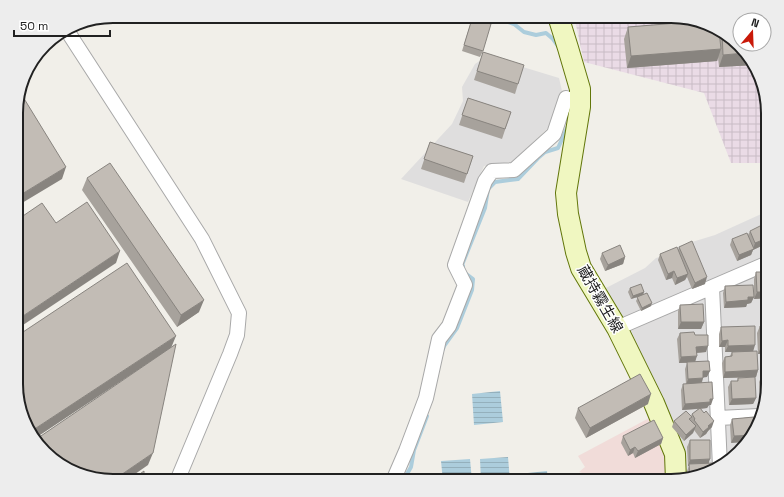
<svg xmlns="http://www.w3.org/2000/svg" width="784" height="497" viewBox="0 0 784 497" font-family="'Space Grotesk','Noto Sans JP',sans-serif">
  <defs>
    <pattern id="industrial-grid" width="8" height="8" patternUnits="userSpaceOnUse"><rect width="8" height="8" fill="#eadbe6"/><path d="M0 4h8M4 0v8" fill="none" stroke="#c8bcc5"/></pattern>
    <pattern id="water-rules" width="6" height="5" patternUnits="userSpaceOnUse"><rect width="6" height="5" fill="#accddc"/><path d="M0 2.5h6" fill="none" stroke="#94b0bc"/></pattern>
  </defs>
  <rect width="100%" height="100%" fill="#f1efe9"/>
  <!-- residential -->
  <path fill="#dfdede" d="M487 56 559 78 562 91 549 127 512 162 484 166 468 202 401 179 452 124 463 101 462 87 475 64Z
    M768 211V390L752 438 719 468 683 479 602 290 645 268 656 258 666 255 679 246 715 235Z"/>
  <!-- commercial -->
  <path fill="#f1dcd9" d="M653 416 670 456 669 472 640 481H607L579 472 585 467 578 456Z"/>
  <!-- industrial -->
  <path fill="url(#industrial-grid)" d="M574 16H671L725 32 755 64 768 107V163H731L704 93 584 62Z"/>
  <!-- water -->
  <path fill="url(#water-rules)" d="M500 391 503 422 474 425 472 394Z
    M508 457 510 481H481L480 459Z
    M470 459 472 481H443L441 461Z
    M547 471 548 481H519L518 474Z"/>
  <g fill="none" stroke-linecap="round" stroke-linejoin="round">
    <!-- stream -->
    <path stroke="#accddc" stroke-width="4" d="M492 16 514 24 524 32 536 35 546 33 553 39 558 46
      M463 266 462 265 485 208 488 189 495 182 518 179 538 158 545 152 558 148 568 126
      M443 349 444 346 457 328 472 290 473 279 465 273
      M403 481 411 467 414 450 427 416"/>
    <!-- street casing -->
    <g stroke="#a8a8a8" stroke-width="16">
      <path id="street" d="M66 29 202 239 239 313 237 335 230 354 177 481
        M712 287 720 467
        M617 328 768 263
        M718 418 759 416
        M393 481 406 451 426 398 439 339 449 326 465 285 455 265 485 181 492 171 514 170 554 134 566 98"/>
    </g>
    <!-- secondary casing -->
    <g stroke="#62760a" stroke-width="22">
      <path id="secondary" d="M558 16 568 48 580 89V107L566 193 568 214 576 252 581 268 617 328 654 403 675 454 676 481"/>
    </g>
    <!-- street -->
    <use href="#street" stroke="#fff" stroke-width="14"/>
    <!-- secondary -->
    <use href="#secondary" stroke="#f0f7c1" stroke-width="20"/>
  </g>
  <!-- wall -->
  <path fill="#a7a29c" d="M690 22 725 32 755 65 719 67 718 57 717 61 627 68 624 39 628 27Z
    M470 25 483 51 480 57 462 51Z
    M483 52 518 84 515 94 474 80Z
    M468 98 511 112 502 139 459 125Z
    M430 142 473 156 464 183 421 169Z
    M87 178 199 312 177 327 82 190Z
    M768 222V243L753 250 751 255 737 261 730 245 732 239 748 235 750 231 767 225Z
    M679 247 705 284 692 289 687 277 685 280 675 285 672 278 666 280 658 260 660 254 678 250Z
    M602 253 625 257 623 264 605 271 600 259Z
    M768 270V298L754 299V279L756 272H761L762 271Z
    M725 286 754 297 751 303 747 304 746 307 724 308 723 293Z
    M630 288 644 292 643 294 651 306 641 311 636 301 638 297 631 299 628 292Z
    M680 305 704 322 701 329H678V311Z
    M760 326H768V390L764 400H760L759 382 762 375 761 360 764 353 758 354 757 333Z
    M721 327 753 351 758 370 756 377 723 378 722 363 725 357 730 356 732 352H725V347H719V334Z
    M680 333 695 335 706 352 697 353 695 362 707 377H703L702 383 711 405H709L707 408 701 409 712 427 708 431 706 434 700 438 694 430 693 433 684 441 672 427 674 421 691 416 692 414 698 409 682 410 681 390 683 384H686L685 369 687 363H679L677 339Z
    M738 378 756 398 753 404 729 405 728 387 731 381H737Z
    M648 404 586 438 575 418 578 408Z
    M754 417 731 443 730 425 732 419Z
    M623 436 663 438 661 444 635 458 633 453 628 456 621 443Z
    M690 440 709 463 714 470 687 478V471L689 466H688L687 447Z
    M738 445H744L735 453V452Z"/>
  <!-- shaded-wall -->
  <path fill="#88847f" d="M721 49 717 61 627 68 631 56Z
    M745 53 755 65 719 67 723 55Z
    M66 167 62 179 17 206V197Z
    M768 238V243L753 250 751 255 737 261 739 255 753 249 755 243Z
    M120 251 116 263 17 329V320Z
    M625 257 623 264 605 271 608 265Z
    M674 271 672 278 666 280 668 274Z
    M688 274 685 280 675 285 677 278Z
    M707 277 705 284 692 289 695 283Z
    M644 292 643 295 631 299 633 296Z
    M757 292H768V298L754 299Z
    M748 297H754L751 303 747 304 746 307 724 308 726 302Z
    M204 300 199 312 177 327 181 315Z
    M652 303 651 306 641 311 642 308Z
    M681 322H704L701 329H678Z
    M176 336 171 348 34 439 32 438 30 432Z
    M728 340 725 347H719L722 341Z
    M755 345 753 352H725L728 346Z
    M708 346 706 352 694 353 696 347Z
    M761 347H768V353L758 354Z
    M697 356 695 362 679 363 681 357Z
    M758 370 756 377 723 378 725 372Z
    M703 371H710L707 377 700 378Z
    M764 372H768V378H762Z
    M703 378 701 384 686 385 688 379Z
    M762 393H767L764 400H760Z
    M651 394 648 404 586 438 590 428Z
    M756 398 753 404 729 405 732 399Z
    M710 399H713L711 405H709L707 408 682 410 685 404Z
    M714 421 712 427 708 431 706 434 700 438 703 432 708 426Z
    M696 426 693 433 684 441 686 435Z
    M753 435 752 438 747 442 731 443 734 436Z
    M663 438 661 444 635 458 638 451Z
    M635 447 633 453 628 456 630 450Z
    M153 453 148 465 125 481H112Z
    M710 459 708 465 689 464V466H688L690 460Z"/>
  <!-- building -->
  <path fill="#c2bcb5" stroke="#88847f" d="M472 19 491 24 483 51 464 45Z
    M690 22 719 31 721 49 631 56 628 27Z
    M722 31 725 32 745 53 723 55Z
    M483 52 524 65 518 84 477 71Z
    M20 92 66 167 17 197V101Z
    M468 98 511 112 505 129 462 115Z
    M430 142 473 156 467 174 424 159Z
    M110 163 204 300 181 315 87 178Z
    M87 202 120 251 17 320V220L42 203 56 223Z
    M766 223 768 227V238L755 243 750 231Z
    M747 233 754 249 739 255 732 239Z
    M692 241 707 277 695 283 679 247Z
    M620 245 625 257 608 265 602 253Z
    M677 247 688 274 677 278 674 271 668 274 660 254Z
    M127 263 176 336 30 432 17 396V336Z
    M768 270V292H757L756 272H762V271Z
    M641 284 644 292 633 296 630 288Z
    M753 285 754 297H748V300L726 302 725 286Z
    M647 293 652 303 642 308 637 297Z
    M703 304 704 322H681L680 305Z
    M755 326V345L728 346V340L722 341 721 327Z
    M760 326H768V347H761Z
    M694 332 695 335H708V346L696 347 697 356 681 357 680 333Z
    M176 344 153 453 112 481 59 465 35 440Z
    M757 351 758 370 725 372V357L732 356V352Z
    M764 353H768V372H764Z
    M709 361 710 371H703V378L688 379 687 362Z
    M640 374 651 394 590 428 578 408Z
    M762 375H768V390L767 393H762Z
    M755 377 756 398 732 399 731 381H738V378Z
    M712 382 713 399H710V402L685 404 683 384Z
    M700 408 704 413 706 411 714 421 708 426 709 427 703 432 694 420 695 419 692 414Z
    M686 411 692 417 689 419 696 426 686 435 674 421Z
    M754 417 755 428 753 435 734 436 732 419Z
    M654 420 663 438 638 451 635 447 630 450 623 436Z
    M690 440H710V459L690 460Z
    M738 445H744L738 451Z
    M714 463V470L690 477 689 464Z
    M144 471V481H130Z"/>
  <g text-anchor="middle" stroke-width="3" stroke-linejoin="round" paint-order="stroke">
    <!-- street labels -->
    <g font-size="15" fill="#212121" stroke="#fff">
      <text transform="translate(600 299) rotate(60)" y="5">蔵持霧生線</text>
    </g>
  </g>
  <!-- crop -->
  <path d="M0 0H784V497H0ZM113 23H671A90 90 0 0 1 761 113V384A90 90 0 0 1 671 474H113A90 90 0 0 1 23 384V113A90 90 0 0 1 113 23Z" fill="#ededed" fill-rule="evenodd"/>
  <path fill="none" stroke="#212121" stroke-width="2" d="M113 23H671A90 90 0 0 1 761 113V384A90 90 0 0 1 671 474H113A90 90 0 0 1 23 384V113A90 90 0 0 1 113 23Z"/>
  <!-- north arrow -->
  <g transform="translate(752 32) rotate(19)"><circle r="19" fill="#ffffff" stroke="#a6a6a6"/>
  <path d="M0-3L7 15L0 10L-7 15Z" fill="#c91909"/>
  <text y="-6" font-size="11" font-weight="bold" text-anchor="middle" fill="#212121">N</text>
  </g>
  <!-- scale -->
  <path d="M14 30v6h96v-6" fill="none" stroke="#212121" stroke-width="2"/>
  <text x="20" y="30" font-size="12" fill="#212121" stroke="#ffffff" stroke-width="3" paint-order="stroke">50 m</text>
</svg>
